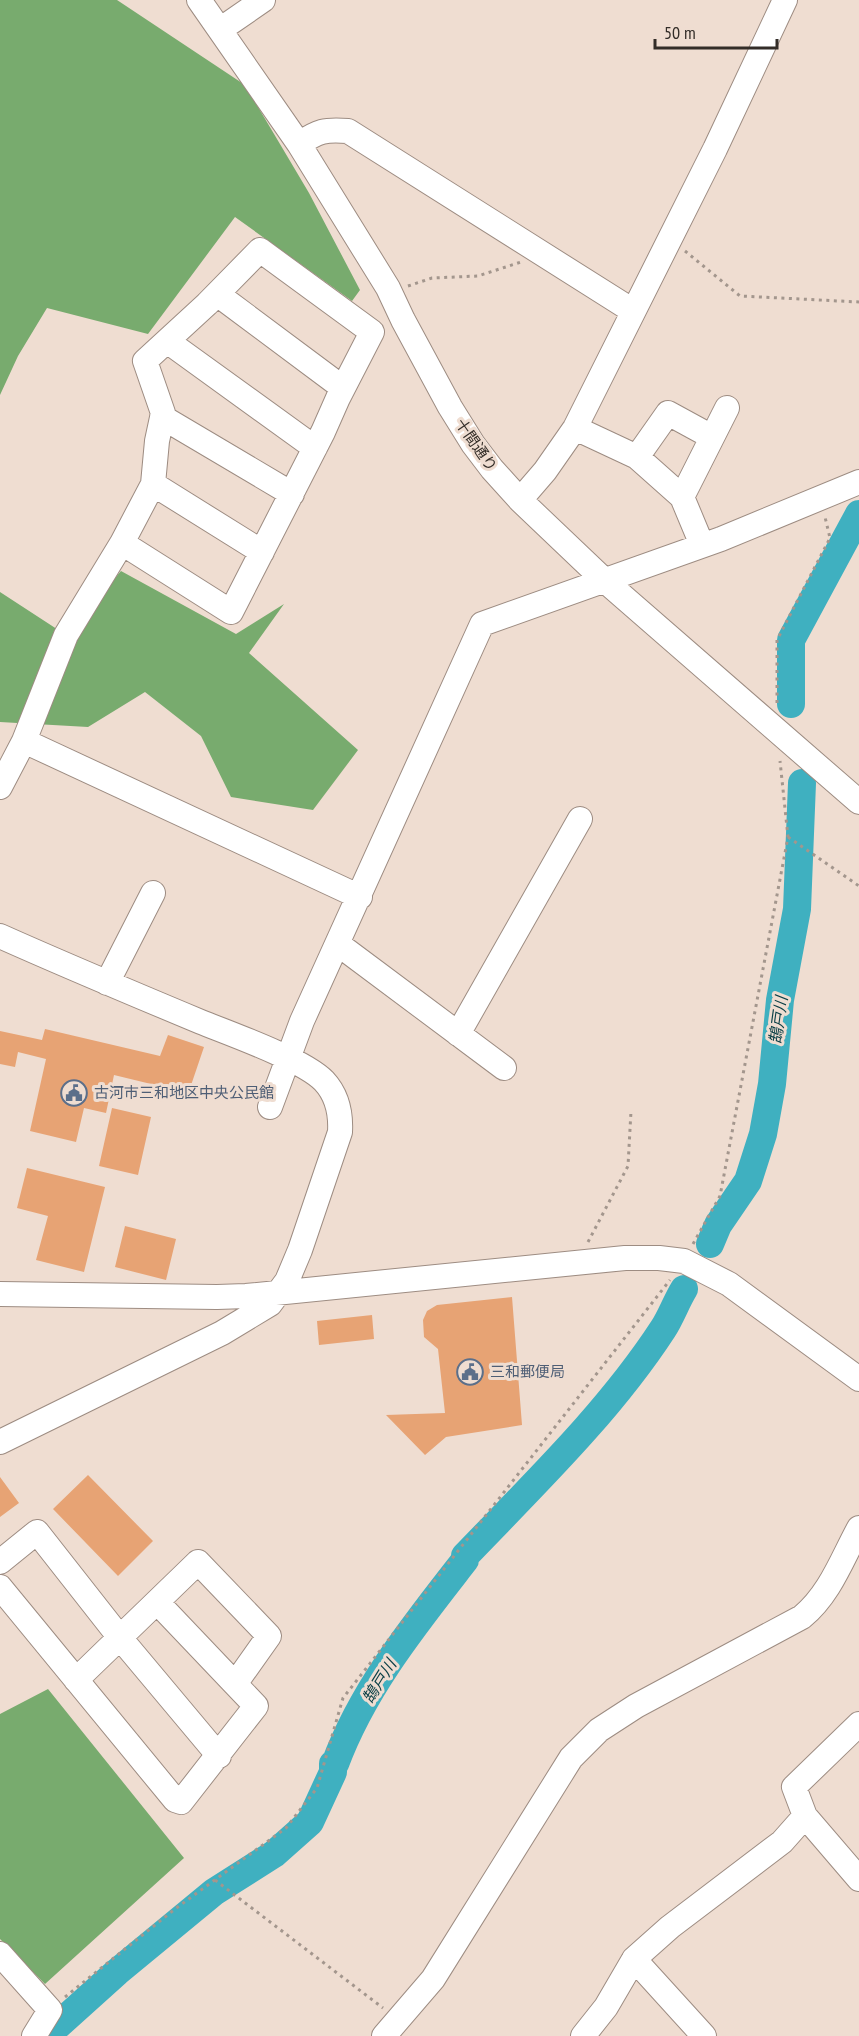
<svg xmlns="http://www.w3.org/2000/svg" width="859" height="2036" viewBox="0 0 859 2036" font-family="'PT Sans Narrow','Noto Sans JP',sans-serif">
  <rect width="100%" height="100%" fill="#efddd1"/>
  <!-- forest -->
  <path fill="#78ab6e" d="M0 0H117L245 85 309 193 360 290 352 301 235 217 148 334 47 308 18 356 0 395Z
    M121 571 236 634 284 604 249 653 358 750 313 810 231 797 201 736 145 692 88 727 0 722V592L66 635Z
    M48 1689 184 1858 45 1984 0 1939V1714Z"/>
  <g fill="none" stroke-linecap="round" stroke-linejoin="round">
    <!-- river -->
    <path stroke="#3fb0c0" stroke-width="28" d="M791 704V640L859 514
      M710 1244 718 1225 748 1181 763 1134 772 1084 780 1000 797 909 802 783
      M46 2036 117 1972 214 1892 274 1854 310 1822 333 1772V1764H335C363 1688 416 1623 465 1560V1556C533 1485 609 1412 663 1329 671 1317 676 1302 684 1289"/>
  </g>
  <!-- building -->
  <path fill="#e7a374" d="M45 1029 160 1056 168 1035 204 1047 186 1100 150 1088 151 1084 114 1075 106 1113 84 1108 76 1142 30 1131 46 1059 18 1052 15 1067 0 1064V1031L42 1040Z
    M112 1108 151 1117 138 1175 99 1166Z
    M27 1168 105 1187 84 1272 36 1260 48 1216 17 1208Z
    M125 1226 176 1239 166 1280 115 1267Z
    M512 1297 522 1425 446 1437 425 1455 386 1415 445 1413 438 1349 424 1337 423 1320 427 1311 437 1305Z
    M372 1315 374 1339 319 1345 317 1321Z
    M88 1475 153 1541 118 1576 53 1509Z
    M0 1477 19 1503 0 1517Z"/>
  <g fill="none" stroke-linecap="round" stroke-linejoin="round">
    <!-- minor casing -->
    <g stroke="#9d8c82" stroke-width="26">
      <path id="minor" d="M199 0 299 144 388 288 403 320 450 407 473 444 492 469 520 500 604 580 859 802
        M221 29 263 0
        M299 144C318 131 325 129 348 131L633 311
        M260 250 372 332 338 398 323 432 231 612 122 543 153 484 157 441 163 413 145 361 207 304Z
        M217 294 343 388
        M167 341 315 448
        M162 417 292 494
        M575 428 637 457 682 497 702 545
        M637 457 668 413 712 437
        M153 484 262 552
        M682 497 727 408
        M520 500 545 471 575 428 715 149 785 0
        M24 741 360 897
        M0 787 24 741 66 635 122 543
        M0 936C67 966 134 994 201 1022 231 1034 304 1060 324 1081 338 1096 341 1114 340 1132L300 1250 287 1281 270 1304 222 1333 0 1442
        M338 944 504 1068
        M107 983 153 893
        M458 1034 580 819
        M270 1107 302 1021 482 624 721 539 859 482
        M0 1294 217 1297 246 1296 625 1258H659L684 1261 729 1284 859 1379
        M0 1562 37 1532 121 1639 219 1756
        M0 1587 175 1800 181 1802 256 1706 235 1684 269 1636 198 1562 76 1680
        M157 1602 235 1684
        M859 1724 794 1787 805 1816 859 1879
        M0 1954 50 2010 34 2036
        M634 1959 704 2036
        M384 2036 433 1979 571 1758 599 1730 636 1706 802 1617C830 1594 842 1559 859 1528
        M583 2036 606 2007 634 1959 670 1927 782 1842 805 1816"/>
    </g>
    <!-- path -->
    <path stroke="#a3968d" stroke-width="3" stroke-dasharray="3 4.5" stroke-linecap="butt" d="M685 251 740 296 859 302
      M408 286 432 278 478 276 521 262
      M777 703V640L830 538 825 517
      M788 837 859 886
      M588 1242 628 1166 631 1111
      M693 1244 720 1196 788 837 780 761
      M215 1880 383 2008
      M65 1997 175 1909 286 1828 317 1788 343 1698 670 1280"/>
    <!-- minor -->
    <use href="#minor" stroke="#fff" stroke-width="24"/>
  </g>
  <!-- icons -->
  <defs>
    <g id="civic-ring" transform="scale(1.35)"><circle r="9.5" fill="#efddd1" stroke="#5c6f8a" stroke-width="1.5"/><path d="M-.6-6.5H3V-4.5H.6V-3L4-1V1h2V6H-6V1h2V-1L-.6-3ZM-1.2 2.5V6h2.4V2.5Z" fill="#5c6f8a"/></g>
  </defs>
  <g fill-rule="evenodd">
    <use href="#civic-ring" x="74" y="1093"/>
    <use href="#civic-ring" x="470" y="1372"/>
  </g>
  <g text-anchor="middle" stroke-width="6" stroke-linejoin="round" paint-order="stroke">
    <!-- street labels -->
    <g font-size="15" fill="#332d28" stroke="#efddd1">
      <text transform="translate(476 445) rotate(55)" y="5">十間通り</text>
    </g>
    <!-- service labels -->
    <g font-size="15" fill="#4e5e75" stroke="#efddd1" text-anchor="start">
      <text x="94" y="1098">古河市三和地区中央公民館</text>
      <text x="490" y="1377">三和郵便局</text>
    </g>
    <!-- water labels -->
    <g font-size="16" font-style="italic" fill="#0c4047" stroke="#efddd1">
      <text transform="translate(778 1020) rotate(-82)" y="6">鵠戸川</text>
      <text transform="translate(379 1681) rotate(-58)" y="6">鵠戸川</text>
    </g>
  </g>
  <!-- scale -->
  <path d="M655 39v9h122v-9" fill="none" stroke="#332d28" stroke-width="3"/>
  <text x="664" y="39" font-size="18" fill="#332d28" stroke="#efddd1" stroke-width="4.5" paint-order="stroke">50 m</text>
</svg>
